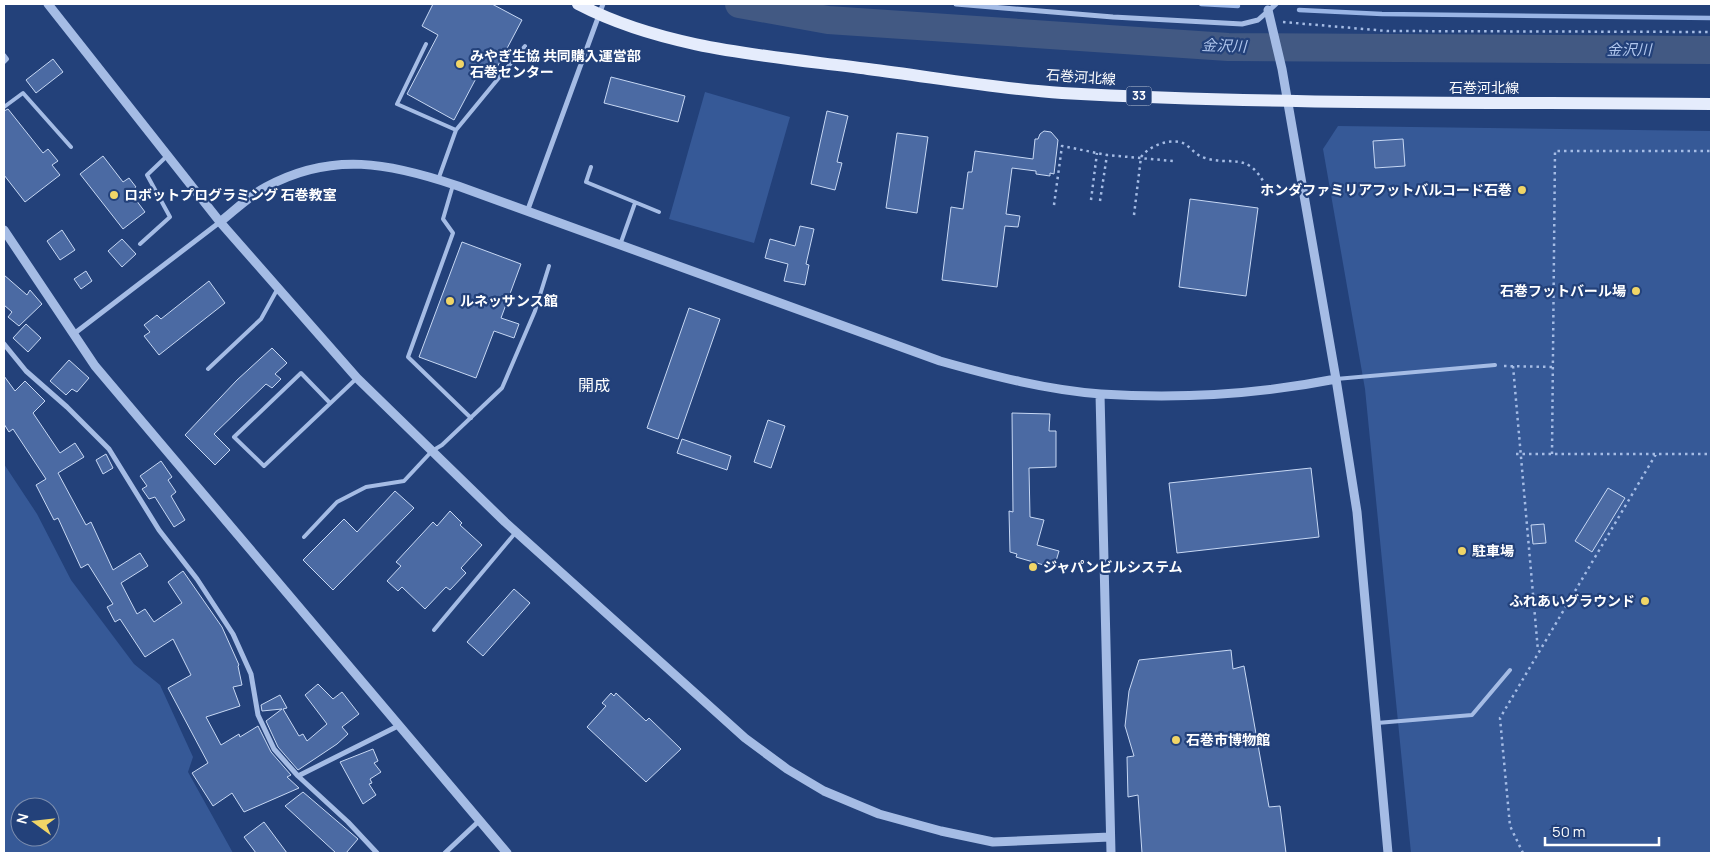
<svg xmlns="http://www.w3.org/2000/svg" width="1715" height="857" viewBox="0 0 1715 857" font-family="Manrope,'Noto Sans JP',sans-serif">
  <rect width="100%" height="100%" fill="#23417a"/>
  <!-- green -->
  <path fill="#365997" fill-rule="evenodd" d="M705 92 790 117 754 243 669 219Z
    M1338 126 1711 131V853H1411L1365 389 1323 149Z
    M4 464 37 514 71 580 134 664 160 685 193 757 188 772 233 853H4ZM20 807H50V837H20Z"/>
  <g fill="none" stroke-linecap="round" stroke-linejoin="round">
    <!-- stream -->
    <path stroke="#99b5e6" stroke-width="4.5" d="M1201 4 1238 6
      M1299 10 1382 14 1711 18"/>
    <!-- river -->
    <path stroke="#425983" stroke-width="28" d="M739 4 828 20 1228 47 1711 50"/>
  </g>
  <!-- building -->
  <path fill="#4b6aa3" stroke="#c7d8f4" d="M433 4H492L522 20 494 73 482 67 454 120 407 94 438 35 422 26Z
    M53 59 63 72 36 93 26 80Z
    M611 77 685 96 678 122 604 103Z
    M8 109 43 153 48 149 58 161 52 165 60 175 25 202 4 175V111Z
    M827 111 848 116 837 162 842 163 835 190 811 184Z
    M1044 131 1051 132 1058 140 1054 174 1050 173V176L1036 174V171L1012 168 1006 214 1020 216 1018 227 1005 226 997 287 942 280 951 207 963 209 968 172H972L975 151 1033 159 1035 139H1038L1040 134Z
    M897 133 928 137 917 213 886 208Z
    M1403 139 1405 166 1375 168 1373 141Z
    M103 156 123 182 129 178 136 187 130 192 145 212 123 229 80 174Z
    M1190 199 1258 208 1246 296 1179 287Z
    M800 226 814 229 806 264 809 265 805 285 784 281 788 264 765 258 770 239 795 246Z
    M62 230 75 250 60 260 47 241Z
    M122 239 136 254 122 267 108 251Z
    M462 242 521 264 501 318 519 324 514 338 494 331 476 378 419 357Z
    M86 271 92 281 81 289 74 279Z
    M4 275 27 295 30 290 42 304 19 326 8 317 12 312 4 305Z
    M209 281 225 303 159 355 144 336 150 332 144 325 157 315 161 319Z
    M689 308 720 319 678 439 647 428Z
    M26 324 41 338 28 352 13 338Z
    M272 348 287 363 275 374 281 379 272 388 266 384 214 434 230 450 215 465 185 435 237 380Z
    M69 360 89 378 77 392 72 389 66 395 50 381Z
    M4 376 15 391 25 381 45 401 33 413 60 453 75 443 84 457 58 473 86 525 91 522 113 570 140 553 148 566 121 583 137 614 145 609 154 622 182 603 168 582 183 571 222 627 239 665 238 666 242 685 233 687 240 706 206 717 221 745 239 734 240 737 258 726 271 752 291 775 287 777 299 788 244 812 232 793 213 806 192 773 208 763 168 688 191 675 173 639 145 657 120 619 115 622 107 607 113 604 88 564 81 568 58 518 54 520 36 485 46 479 13 429 9 432 4 424Z
    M1012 413 1050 414 1049 431H1056V467L1029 468 1030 517 1044 520 1037 545 1059 551 1054 568 1016 557 1017 554 1010 552 1009 511 1013 512Z
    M768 420 785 426 771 468 754 462Z
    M682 439 731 456 727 470 677 453Z
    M106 454 113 468 103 474 96 460Z
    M161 461 172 477 168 480 176 492 171 496 185 520 174 527 155 497 149 499 142 489 147 486 140 476Z
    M1311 468 1319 537 1177 553 1169 483Z
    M1608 488 1625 498 1592 552 1575 541Z
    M395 491 414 508 333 590 303 560 344 519 357 532Z
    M450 511 462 523 460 525 482 545 461 568 466 573 450 590 446 587 425 609 402 587 398 591 387 581 401 566 396 562 433 522 437 526Z
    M1544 524 1546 543 1533 544 1531 525Z
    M514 589 530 603 483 656 467 642Z
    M1231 650 1233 669 1244 666 1269 807 1280 806 1286 853H1142L1138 795 1128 797 1127 757 1134 756 1125 726 1129 691 1139 660Z
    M318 684 333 699 342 692 359 714 342 727 348 734 337 744 298 770 278 747 266 721 282 709 262 711 261 705 280 695 287 708 283 709 299 736 303 734 307 741 327 724 305 695Z
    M611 693 614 696 616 693 646 721 649 718 681 749 646 782 587 727 606 706 602 703Z
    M373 749 378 761 374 763 381 772 370 779 372 783 369 784 376 795 363 804 340 762Z
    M303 792 358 839 346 853H336L285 806Z
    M264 822 287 853H256L244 837Z"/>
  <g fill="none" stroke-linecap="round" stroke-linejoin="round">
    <!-- path -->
    <path stroke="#a5bce5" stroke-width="2.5" stroke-dasharray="2.5 4" stroke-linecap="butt" d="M1283 22 1387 31 1711 32
      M1091 200 1097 153
      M1100 201 1107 155
      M1054 205 1062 146 1107 155 1173 161
      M1134 215 1141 157C1149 146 1169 138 1183 143 1191 147 1196 156 1205 158 1230 166 1246 152 1263 181
      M1504 366 1553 367
      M1513 366 1538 651
      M1516 454H1711
      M1552 454 1555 151H1711
      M1523 853 1510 826 1500 718 1656 454"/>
    <!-- service -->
    <path stroke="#a5bce5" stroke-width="4" d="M426 44 397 104 456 130 438 180
      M4 55 7 59 4 62
      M4 107 23 93 71 147
      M456 130 525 46
      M591 167 586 182 659 212
      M453 185 443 219 453 233 408 357 471 418
      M140 244 170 217 147 175 167 156
      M620 245 635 203
      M208 369 261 319 278 288
      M1336 379 1495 365
      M330 403 301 373 234 437 264 466 357 378
      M304 537 337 502 366 487 404 481 432 451 442 445 502 388 535 311 549 266
      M434 630 516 532
      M1377 723 1472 715 1510 670"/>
    <!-- minor -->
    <path stroke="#a5bce5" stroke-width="5" d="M956 4 1113 17 1242 24 1258 20 1276 4
      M527 212 603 4
      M75 333 220 222
      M4 344 26 371 67 407 109 449 159 530 197 579 233 634 251 674 258 715 274 749 298 776 348 822 377 853
      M298 776 400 725
      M445 853 479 821"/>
    <!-- tertiary -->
    <path stroke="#a5bce5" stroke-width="9" d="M48 4 220 222 357 378 505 522 745 738 787 769 824 791 879 814 941 831 993 842 1110 837
      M1268 10 1282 69 1336 379 1357 512 1388 853
      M220 222C234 211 249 196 266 187 332 151 390 163 458 186L940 361C993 376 1047 390 1101 394 1178 399 1260 394 1336 379
      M4 230 95 366 507 853
      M1100 394 1111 853"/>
    <!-- primary -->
    <path stroke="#e5ecfc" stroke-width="12" d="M578 4C666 50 771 56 868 69 932 77 997 89 1062 93 1278 105 1495 102 1711 104"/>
  </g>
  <!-- markers -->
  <g fill="#f0d567" stroke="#23417a" stroke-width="2">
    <circle cx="460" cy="64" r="5"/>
    <circle cx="1522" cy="190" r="5"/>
    <circle cx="114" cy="195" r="5"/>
    <circle cx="1636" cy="291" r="5"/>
    <circle cx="450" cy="301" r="5"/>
    <circle cx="1462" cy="551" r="5"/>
    <circle cx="1033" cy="567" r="5"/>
    <circle cx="1645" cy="601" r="5"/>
    <circle cx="1176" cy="740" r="5"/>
  </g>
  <g text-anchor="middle" stroke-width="4.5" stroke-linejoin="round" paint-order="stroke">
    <!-- shield labels -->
    <rect fill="#23417a" stroke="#bdc6d7" stroke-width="1" x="1126.5" y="86.5" width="25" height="19" rx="4"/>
    <g font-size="12" font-weight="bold" fill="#fff">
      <text x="1139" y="100">33</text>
    </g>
    <!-- poi labels -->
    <g font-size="14" font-weight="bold" fill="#fff" stroke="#23417a" text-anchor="start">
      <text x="470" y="61">みやぎ生協 共同購入運営部<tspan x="470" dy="16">石巻センター</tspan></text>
      <text x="1512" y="195" text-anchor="end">ホンダファミリアフットバルコード石巻</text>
      <text x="124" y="200">ロボットプログラミング 石巻教室</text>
      <text x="1626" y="296" text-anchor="end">石巻フットバール場</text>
      <text x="460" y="306">ルネッサンス館</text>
      <text x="1472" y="556">駐車場</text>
      <text x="1043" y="572">ジャパンビルシステム</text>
      <text x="1635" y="606" text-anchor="end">ふれあいグラウンド</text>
      <text x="1186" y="745">石巻市博物館</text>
    </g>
    <!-- street labels -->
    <g font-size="14" fill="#fff" stroke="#23417a">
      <text transform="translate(1081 77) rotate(4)" y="5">石巻河北線</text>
      <text x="1484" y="93">石巻河北線</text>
    </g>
    <!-- water labels -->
    <g font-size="15" font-style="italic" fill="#b0c6ed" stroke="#23417a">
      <text transform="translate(1224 46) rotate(2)" y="5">金沢川</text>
      <text x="1629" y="55">金沢川</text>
    </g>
    <!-- quarter labels -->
    <g font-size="16" fill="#fff" stroke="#23417a">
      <text x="594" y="391">開成</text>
    </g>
  </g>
  <!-- border -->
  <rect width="1715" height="857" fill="none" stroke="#ffffff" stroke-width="10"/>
  <!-- north arrow -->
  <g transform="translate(35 822) rotate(285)"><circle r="24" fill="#23417a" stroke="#7b8daf"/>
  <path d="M0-4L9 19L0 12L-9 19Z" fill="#f0d567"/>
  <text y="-8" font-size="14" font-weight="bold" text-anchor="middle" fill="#ffffff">N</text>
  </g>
  <!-- scale -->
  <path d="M1545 837v8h114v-8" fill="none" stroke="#ffffff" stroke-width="2.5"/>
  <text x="1552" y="837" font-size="15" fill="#ffffff" stroke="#23417a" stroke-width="4" paint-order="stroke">50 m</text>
</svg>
